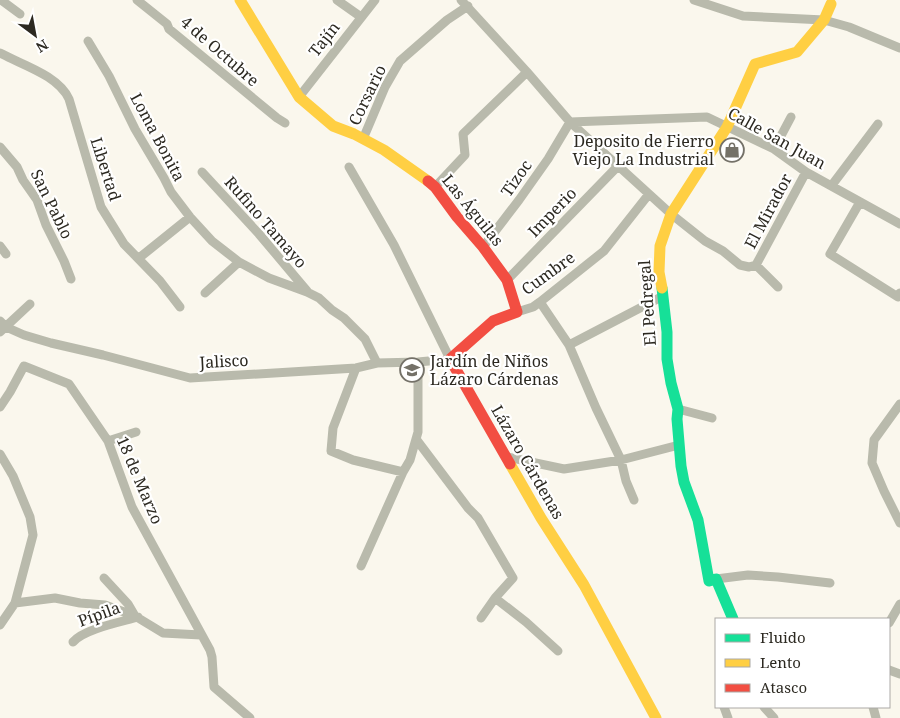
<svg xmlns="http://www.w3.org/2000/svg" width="900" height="718" viewBox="0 0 900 718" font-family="'Noto Serif',serif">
  <rect width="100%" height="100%" fill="#faf7ed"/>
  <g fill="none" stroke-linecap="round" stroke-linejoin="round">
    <!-- street -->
    <path stroke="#b9baac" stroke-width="9" d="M1 0 20 14
      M137 0 167 24 169 29 277 118 285 123
      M337 0 361 17
      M461 0 527 72 570 122 671 214 705 241 723 251 740 265 749 267 756 265 778 287
      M694 0 743 16 824 20 849 27 900 48
      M88 41 109 76 135 129 164 178 171 192 190 217 212 241 239 262 269 278 307 292 319 298 332 310 344 318 365 339 377 363
      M0 53C22 65 58 75 69 99L101 207 124 244 160 281 180 307
      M299 97 375 0
      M570 122 707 117 774 149 806 172 900 224
      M363 139 385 87 400 61 447 20 468 6
      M0 147 17 167 23 180 37 200 46 225 64 261 71 279
      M774 149 791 117
      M202 172 259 234 307 291
      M832 185 878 124
      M435 187 465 155 463 134 527 72
      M860 202 830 254 898 297 900 293
      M0 246 6 254
      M483 247 519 200 548 159 570 122
      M139 258 190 217
      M756 265 806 172
      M507 280 618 166
      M205 293 239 262
      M540 302 569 345 596 408 621 460 626 481 634 500
      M517 312 533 307 540 302 604 251 649 194
      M0 321 6 327 24 335 51 343 103 355 190 378 356 368 377 363 418 362 450 359 394 245 349 167
      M0 332 30 304
      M569 345 663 296
      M356 368 333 428 331 451 353 460 403 472 410 460 418 432V362
      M900 404 874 440 872 463 884 491 900 523
      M0 407 10 392 24 366 69 384 108 441 132 507 210 650 212 657 214 687 250 718
      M678 409 712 418
      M416 439 468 508 478 518 513 578 495 598 526 622 558 651
      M108 441 136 432
      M0 454 13 476 30 517 33 535 15 603 0 625
      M507 457 564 469 621 460 679 445
      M361 566 403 472
      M104 578 128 604 135 616 163 633 201 635
      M716 579 748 575 778 577 830 583
      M15 603 55 598 80 603 105 605 135 616
      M481 618 495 598
      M889 623 900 604
      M73 642C84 629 121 622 138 617
      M889 670 900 674
      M724 707 728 718
      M764 707 774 718
      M873 707 876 718"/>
    <!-- fast -->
    <path stroke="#16e098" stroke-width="11" d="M662 288 667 332V359L671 383 678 409 677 419 681 466 684 482 698 520 709 581 716 579 733 619"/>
    <!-- slow -->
    <path stroke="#ffcf43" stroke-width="11" d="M240 0 299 97 333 126 354 134 384 150 428 181
      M662 288 659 272 660 246 671 214 727 127 755 64 797 52 824 20 831 4
      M510 464 541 518 584 585 656 718"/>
    <!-- jam -->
    <path stroke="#f24e42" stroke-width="11" d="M428 181 435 187 457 217 483 247 507 280 517 312 493 321 450 359 510 464"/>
  </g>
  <!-- icons -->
  <defs>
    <g id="shop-ring" transform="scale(1.25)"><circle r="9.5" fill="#fff" stroke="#747168" stroke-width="1.5"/><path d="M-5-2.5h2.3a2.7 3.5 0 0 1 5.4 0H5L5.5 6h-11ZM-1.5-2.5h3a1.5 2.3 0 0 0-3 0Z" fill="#747168"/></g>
    <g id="school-ring" transform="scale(1.25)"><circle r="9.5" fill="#fff" stroke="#747168" stroke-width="1.5"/><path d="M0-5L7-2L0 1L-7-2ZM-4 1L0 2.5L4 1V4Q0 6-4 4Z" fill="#747168"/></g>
  </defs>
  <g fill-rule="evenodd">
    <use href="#shop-ring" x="732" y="150"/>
    <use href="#school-ring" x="412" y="370"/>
  </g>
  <g text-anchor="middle" stroke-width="4.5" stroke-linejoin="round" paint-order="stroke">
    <!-- street labels -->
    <g font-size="16" fill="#2c2921" stroke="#fff">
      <text transform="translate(324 39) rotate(-52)" y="6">Tajín</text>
      <text transform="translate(220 51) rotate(41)" y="6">4 de Octubre</text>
      <text transform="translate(367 95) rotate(-64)" y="6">Corsario</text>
      <text transform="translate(158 137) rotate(62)" y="6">Loma Bonita</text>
      <text transform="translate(777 138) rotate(29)" y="6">Calle San Juan</text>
      <text transform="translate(106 169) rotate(72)" y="6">Libertad</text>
      <text transform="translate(516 178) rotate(-55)" y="6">Tizoc</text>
      <text transform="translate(52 204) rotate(64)" y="6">San Pablo</text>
      <text transform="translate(473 210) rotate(51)" y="6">Las Águilas</text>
      <text transform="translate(768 211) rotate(-62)" y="6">El Mirador</text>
      <text transform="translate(552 212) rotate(-46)" y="6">Imperio</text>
      <text transform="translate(266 222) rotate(49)" y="6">Rufino Tamayo</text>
      <text transform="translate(548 273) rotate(-36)" y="6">Cumbre</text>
      <text transform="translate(647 303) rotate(-94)" y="6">El Pedregal</text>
      <text transform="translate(224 361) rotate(-3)" y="6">Jalisco</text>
      <text transform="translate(528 462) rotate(60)" y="6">Lázaro Cárdenas</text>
      <text transform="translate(140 480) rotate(67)" y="6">18 de Marzo</text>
      <text transform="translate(99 614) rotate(-20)" y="6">Pípila</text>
    </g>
    <!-- poi labels -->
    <g font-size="16" fill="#2c2921" stroke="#fff" text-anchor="end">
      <text x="714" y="147">Deposito de Fierro<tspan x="714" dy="18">Viejo La Industrial</tspan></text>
      <text x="430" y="367" text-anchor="start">Jardín de Niños<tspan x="430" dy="18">Lázaro Cárdenas</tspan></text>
    </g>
  </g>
  <!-- legend -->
  <rect x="715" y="618" width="175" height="90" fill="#ffffff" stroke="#aba9a6"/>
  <rect x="725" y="634" width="25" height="8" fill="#16e098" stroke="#aba9a6"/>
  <text x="760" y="643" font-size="15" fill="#2c2921">Fluido</text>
  <rect x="725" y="659" width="25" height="8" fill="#ffcf43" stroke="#aba9a6"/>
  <text x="760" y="668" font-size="15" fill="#2c2921">Lento</text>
  <rect x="725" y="684" width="25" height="8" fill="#f24e42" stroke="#aba9a6"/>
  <text x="760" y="693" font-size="15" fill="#2c2921">Atasco</text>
  <!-- north arrow -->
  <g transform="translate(35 35) rotate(148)" stroke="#ffffff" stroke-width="4" paint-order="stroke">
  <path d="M0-4L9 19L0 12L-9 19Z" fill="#2c2921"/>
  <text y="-8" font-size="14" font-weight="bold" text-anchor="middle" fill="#2c2921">N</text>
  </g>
</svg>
